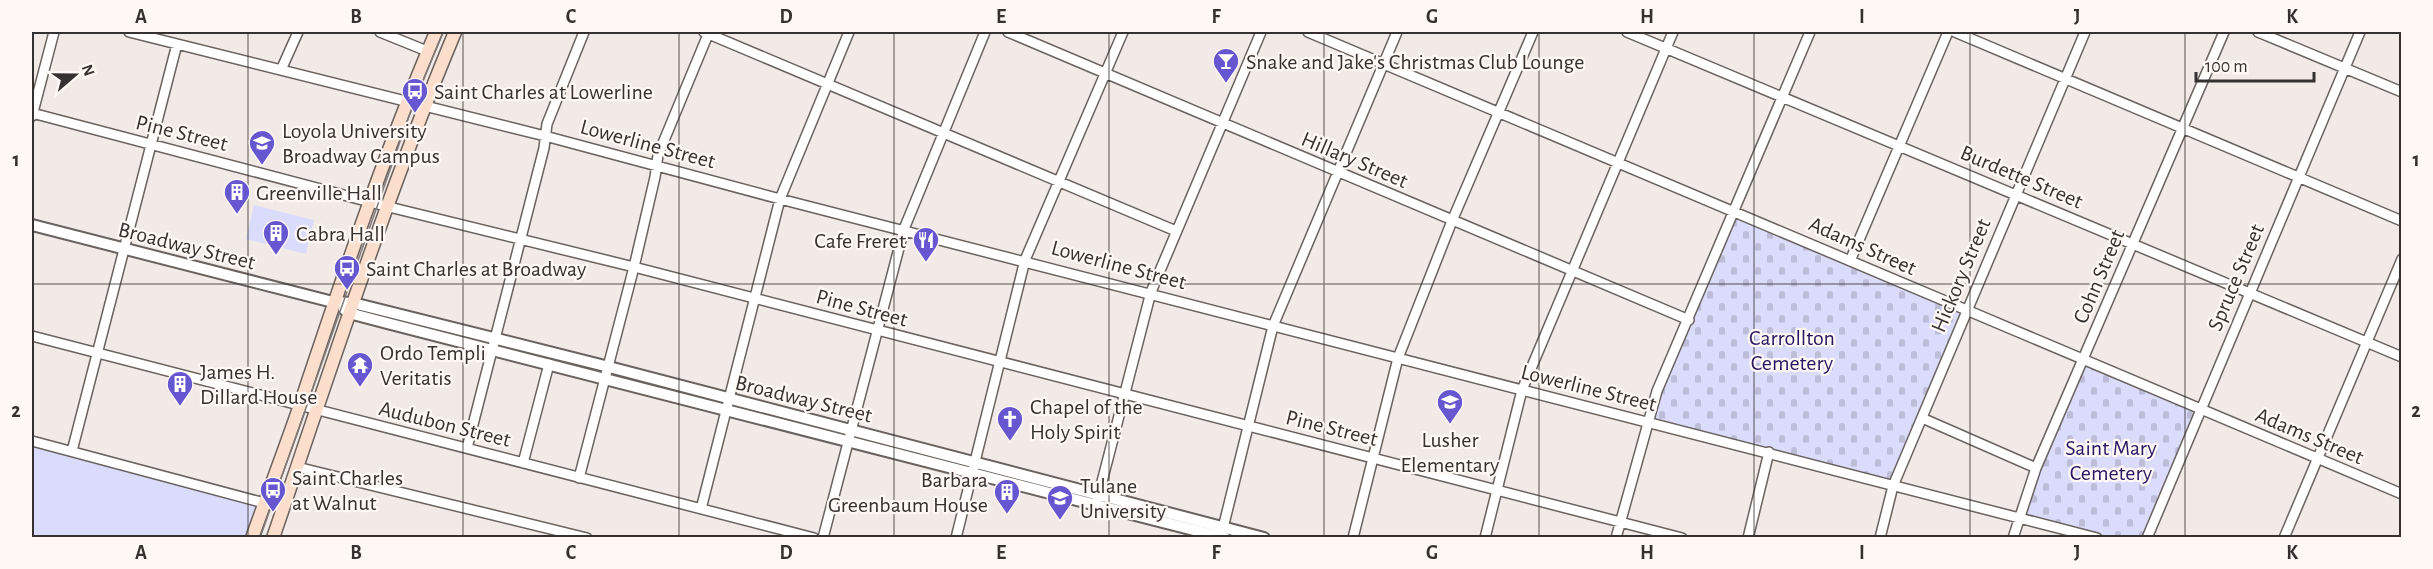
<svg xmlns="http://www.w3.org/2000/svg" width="2433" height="569" viewBox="0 0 2433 569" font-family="'Alegreya Sans',sans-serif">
  <defs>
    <pattern id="cemetery-stones" width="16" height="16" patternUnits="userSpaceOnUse" patternTransform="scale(1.5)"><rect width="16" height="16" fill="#dbdcfb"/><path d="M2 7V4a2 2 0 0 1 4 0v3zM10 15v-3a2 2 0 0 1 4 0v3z" fill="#bdbdd7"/></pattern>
  </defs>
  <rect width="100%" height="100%" fill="#f2eae6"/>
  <!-- green -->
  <path fill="#dbdcfb" d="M254 205 314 220 306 254 246 239Z
    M32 442 260 503 248 537H32Z"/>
  <!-- cemetery -->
  <path fill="url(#cemetery-stones)" d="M1734 209 1966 311 1893 486 1648 421Z
    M2084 360 2200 410 2147 537H2097L2019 516Z"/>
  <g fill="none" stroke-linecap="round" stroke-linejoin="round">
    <!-- minor casing -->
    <g stroke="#69625e" stroke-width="12">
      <path id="minor" d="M129 32 545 136 780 199 2097 538
        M380 32 427 51
        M704 32 1176 231
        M1008 32 1689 320
        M1308 32C1673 184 2037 341 2402 494
        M1627 32 2402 357
        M1955 32 2402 221
        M2258 32 2402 92
        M281 70 298 32
        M32 113 389 207 634 267 1682 538
        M32 116 54 32
        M1850 261 1948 32
        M32 336 814 538
        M1922 418 2036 468
        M32 441 283 508
        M467 448 544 148 547 124 584 32
        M72 451 177 44
        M523 463 549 364
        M297 467 587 538
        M579 478 634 267 655 177 658 155 709 32
        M1097 501 1151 292 1261 32
        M701 509 780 199 849 32
        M1222 532 1273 326 1397 32
        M823 538 904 229 985 32
        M956 538 1025 260 1123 32
        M1353 538 1398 358 1452 221 1533 32
        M1485 538 1522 390 1673 32
        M1616 538 1657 391 1810 32
        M1748 538 1769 452
        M1880 538 1893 486 2085 32
        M2013 538 2036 468 2224 32
        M2147 538 2360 32
        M2284 538 2402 259"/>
    </g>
    <!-- tertiary casing -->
    <g stroke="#69625e" stroke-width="14">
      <path id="tertiary" d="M32 225 333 302 353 303 609 367 1264 538
        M344 309 349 313 387 323 1225 538"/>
    </g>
    <!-- secondary casing -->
    <g stroke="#69625e" stroke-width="15">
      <path id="secondary" d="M252 538C268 493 285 449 300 405 342 279 384 154 436 32
        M273 538C331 368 386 197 455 32"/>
    </g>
    <!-- minor -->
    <use href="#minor" stroke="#fff" stroke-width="9"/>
    <!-- tertiary -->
    <use href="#tertiary" stroke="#fff" stroke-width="10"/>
    <!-- secondary -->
    <use href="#secondary" stroke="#fbdecb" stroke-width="12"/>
    <!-- tram -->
    <path stroke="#807a78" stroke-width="1.5" d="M260 538 414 102 443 32"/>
  </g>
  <!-- grid -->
  <path fill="none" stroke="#353130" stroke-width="1.5" stroke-opacity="0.55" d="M248 32V538M463 32V538M679 32V538M894 32V538M1109 32V538M1324 32V538M1539 32V538M1754 32V538M1970 32V538M2185 32V538M32 284H2402"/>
  <!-- icons -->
  <defs>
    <g id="bar-pin" transform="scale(1.35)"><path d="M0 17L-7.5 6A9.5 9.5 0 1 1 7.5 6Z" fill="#6656d0" stroke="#fff8f4"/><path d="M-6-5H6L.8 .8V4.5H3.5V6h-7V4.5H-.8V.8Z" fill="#fff"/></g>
    <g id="bus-pin" transform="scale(1.35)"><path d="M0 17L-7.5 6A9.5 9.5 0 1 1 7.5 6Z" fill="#6656d0" stroke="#fff8f4"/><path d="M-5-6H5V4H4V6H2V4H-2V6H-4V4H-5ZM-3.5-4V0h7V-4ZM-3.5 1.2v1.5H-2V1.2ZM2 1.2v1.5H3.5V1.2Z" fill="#fff"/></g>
    <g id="university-pin" transform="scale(1.35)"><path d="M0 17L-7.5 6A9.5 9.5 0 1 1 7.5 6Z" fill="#6656d0" stroke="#fff8f4"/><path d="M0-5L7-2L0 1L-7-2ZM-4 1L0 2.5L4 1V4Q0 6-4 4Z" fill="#fff"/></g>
    <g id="building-pin" transform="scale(1.35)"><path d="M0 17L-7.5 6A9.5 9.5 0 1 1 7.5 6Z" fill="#6656d0" stroke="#fff8f4"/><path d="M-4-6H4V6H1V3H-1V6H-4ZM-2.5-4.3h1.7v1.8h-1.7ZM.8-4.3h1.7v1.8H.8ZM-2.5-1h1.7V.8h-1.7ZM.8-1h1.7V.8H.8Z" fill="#fff"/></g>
    <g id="restaurant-pin" transform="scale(1.35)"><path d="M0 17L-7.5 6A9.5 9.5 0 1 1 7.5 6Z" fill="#6656d0" stroke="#fff8f4"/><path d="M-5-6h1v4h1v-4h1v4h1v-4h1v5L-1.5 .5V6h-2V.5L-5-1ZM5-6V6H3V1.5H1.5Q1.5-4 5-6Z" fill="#fff"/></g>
    <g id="temple-pin" transform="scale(1.35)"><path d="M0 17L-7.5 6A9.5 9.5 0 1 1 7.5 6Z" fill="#6656d0" stroke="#fff8f4"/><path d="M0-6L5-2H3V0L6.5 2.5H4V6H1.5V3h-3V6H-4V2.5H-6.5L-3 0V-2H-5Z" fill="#fff"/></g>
    <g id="school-pin" transform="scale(1.35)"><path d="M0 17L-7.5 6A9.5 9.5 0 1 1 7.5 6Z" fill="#6656d0" stroke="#fff8f4"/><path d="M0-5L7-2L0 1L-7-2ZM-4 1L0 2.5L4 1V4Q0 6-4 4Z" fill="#fff"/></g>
    <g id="church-pin" transform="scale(1.35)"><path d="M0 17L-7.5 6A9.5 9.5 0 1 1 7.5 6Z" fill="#6656d0" stroke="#fff8f4"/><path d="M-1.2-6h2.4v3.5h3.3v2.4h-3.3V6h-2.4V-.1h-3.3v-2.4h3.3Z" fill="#fff"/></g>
  </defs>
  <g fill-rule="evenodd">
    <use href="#bar-pin" x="1226" y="61"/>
    <use href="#bus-pin" x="415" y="91"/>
    <use href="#university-pin" x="262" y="143"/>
    <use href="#building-pin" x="237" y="192"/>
    <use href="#building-pin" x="276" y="233"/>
    <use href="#restaurant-pin" x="926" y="240"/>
    <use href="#bus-pin" x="347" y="268"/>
    <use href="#temple-pin" x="360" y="365"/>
    <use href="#building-pin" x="180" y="384"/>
    <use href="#school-pin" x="1450" y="402"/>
    <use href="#church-pin" x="1010" y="419"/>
    <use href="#bus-pin" x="273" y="490"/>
    <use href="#building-pin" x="1007" y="492"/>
    <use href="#university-pin" x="1060" y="498"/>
  </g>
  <g text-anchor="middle" stroke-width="4.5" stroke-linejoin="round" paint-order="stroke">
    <!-- poi labels -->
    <g font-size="22" fill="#353130" stroke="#fff8f4" text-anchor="start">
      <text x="1246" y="69">Snake and Jake's Christmas Club Lounge</text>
      <text x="434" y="99">Saint Charles at Lowerline</text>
      <text x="282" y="138">Loyola University<tspan x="282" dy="25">Broadway Campus</tspan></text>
      <text x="256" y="200">Greenville Hall</text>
      <text x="296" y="241">Cabra Hall</text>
      <text x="906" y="248" text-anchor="end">Cafe Freret</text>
      <text x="366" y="276">Saint Charles at Broadway</text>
      <text x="380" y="360">Ordo Templi<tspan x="380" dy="25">Veritatis</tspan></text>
      <text x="200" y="379">James H.<tspan x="200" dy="25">Dillard House</tspan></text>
      <text x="1030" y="414">Chapel of the<tspan x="1030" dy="25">Holy Spirit</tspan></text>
      <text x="1450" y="447" text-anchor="middle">Lusher<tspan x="1450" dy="25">Elementary</tspan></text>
      <text x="292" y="485">Saint Charles<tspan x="292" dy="25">at Walnut</tspan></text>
      <text x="988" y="487" text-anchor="end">Barbara<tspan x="988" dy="25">Greenbaum House</tspan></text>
      <text x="1080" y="493">Tulane<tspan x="1080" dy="25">University</tspan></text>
    </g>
    <!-- street labels -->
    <g font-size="22" fill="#353130" stroke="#fff8f4">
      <text transform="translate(182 132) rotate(14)" y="8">Pine Street</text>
      <text transform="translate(648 143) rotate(15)" y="8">Lowerline Street</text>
      <text transform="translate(1355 159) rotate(23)" y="8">Hillary Street</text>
      <text transform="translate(2022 176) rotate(23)" y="8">Burdette Street</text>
      <text transform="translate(187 245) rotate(14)" y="8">Broadway Street</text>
      <text transform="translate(1863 245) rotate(24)" y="8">Adams Street</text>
      <text transform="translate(1119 264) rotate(15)" y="8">Lowerline Street</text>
      <text transform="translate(1960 275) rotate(-67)" y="8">Hickory Street</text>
      <text transform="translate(2098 276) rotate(-67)" y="8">Cohn Street</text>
      <text transform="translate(2235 277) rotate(-67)" y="8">Spruce Street</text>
      <text transform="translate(862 307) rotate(15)" y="8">Pine Street</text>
      <text transform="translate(1589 387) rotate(14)" y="8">Lowerline Street</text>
      <text transform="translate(804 398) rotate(14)" y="8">Broadway Street</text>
      <text transform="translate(445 423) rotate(14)" y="8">Audubon Street</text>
      <text transform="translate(1332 427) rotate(14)" y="8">Pine Street</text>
      <text transform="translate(2310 435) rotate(23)" y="8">Adams Street</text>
    </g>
    <!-- park labels -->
    <g font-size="22" fill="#271863" stroke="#fff8f4">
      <text x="1792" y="345">Carrollton<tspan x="1792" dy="25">Cemetery</tspan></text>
      <text x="2111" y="455">Saint Mary<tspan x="2111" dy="25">Cemetery</tspan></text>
    </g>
  </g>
  <!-- border -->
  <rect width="2433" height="569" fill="none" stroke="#fff8f4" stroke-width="66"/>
  <!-- north arrow -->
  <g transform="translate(75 75) rotate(70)" stroke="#fff8f4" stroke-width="4.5" paint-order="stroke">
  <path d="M0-4.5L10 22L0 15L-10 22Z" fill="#353130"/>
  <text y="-9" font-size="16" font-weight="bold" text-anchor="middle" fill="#353130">N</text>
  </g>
  <!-- scale -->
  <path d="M2196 72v9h118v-9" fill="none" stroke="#353130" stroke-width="3"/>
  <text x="2205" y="72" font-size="18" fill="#353130" stroke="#fff8f4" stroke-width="4.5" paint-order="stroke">100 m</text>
  <rect x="33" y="33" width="2367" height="503" fill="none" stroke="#353130" stroke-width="2"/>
  <g font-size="20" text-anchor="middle" font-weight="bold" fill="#353130">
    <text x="141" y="23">A</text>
    <text x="356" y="23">B</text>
    <text x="571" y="23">C</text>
    <text x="786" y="23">D</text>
    <text x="1001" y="23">E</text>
    <text x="1216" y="23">F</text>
    <text x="1432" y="23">G</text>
    <text x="1647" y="23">H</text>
    <text x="1862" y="23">I</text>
    <text x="2077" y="23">J</text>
    <text x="2292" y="23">K</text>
    <text x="16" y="166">1</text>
    <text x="2416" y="166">1</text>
    <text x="16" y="417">2</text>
    <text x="2416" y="417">2</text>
    <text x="141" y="559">A</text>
    <text x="356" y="559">B</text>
    <text x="571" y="559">C</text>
    <text x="786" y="559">D</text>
    <text x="1001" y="559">E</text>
    <text x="1216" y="559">F</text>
    <text x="1432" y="559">G</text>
    <text x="1647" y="559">H</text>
    <text x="1862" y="559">I</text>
    <text x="2077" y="559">J</text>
    <text x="2292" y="559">K</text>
  </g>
</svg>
